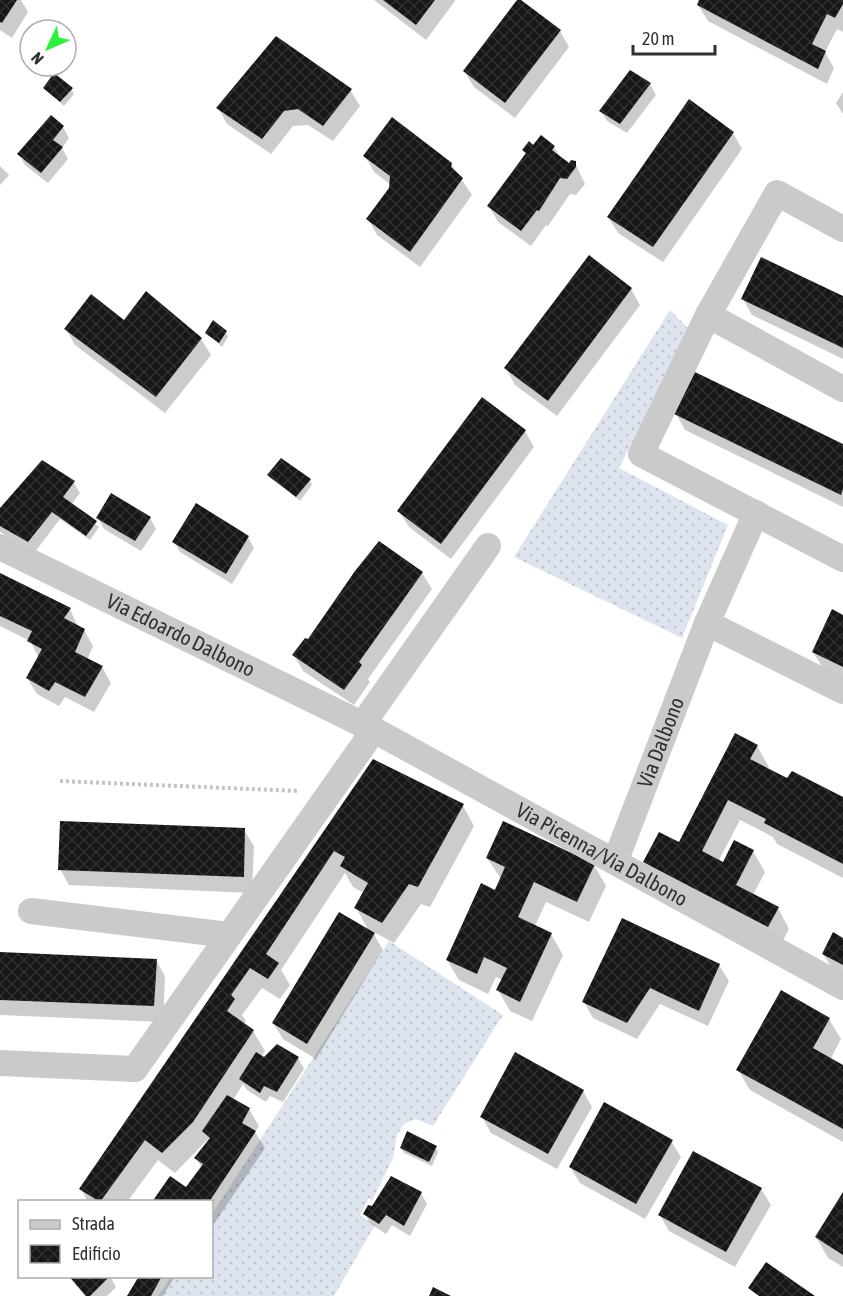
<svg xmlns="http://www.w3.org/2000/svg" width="843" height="1296" viewBox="0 0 843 1296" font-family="'Asap Condensed',sans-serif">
  <defs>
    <pattern id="grass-dots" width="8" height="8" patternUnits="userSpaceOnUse" patternTransform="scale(1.5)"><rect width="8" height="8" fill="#dee4ee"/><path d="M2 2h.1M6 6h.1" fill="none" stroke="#bfc4cc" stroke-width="1.8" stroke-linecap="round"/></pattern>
    <pattern id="building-cross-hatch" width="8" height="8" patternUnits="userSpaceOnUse" patternTransform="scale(1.5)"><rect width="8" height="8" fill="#171717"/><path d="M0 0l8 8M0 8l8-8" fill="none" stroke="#303030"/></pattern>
  </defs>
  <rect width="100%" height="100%" fill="#fff"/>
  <!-- grass -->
  <path fill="url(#grass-dots)" d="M670 310 689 329 619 468 728 525 682 638 514 557Z
    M389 941 503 1015 433 1126 416 1119 404 1124 397 1135 393 1158 372 1201 369 1198 360 1215 375 1225 334 1296H158L171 1277 212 1276V1214Z"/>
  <!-- shadow -->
  <path fill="#0003" d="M0 0H21L28 12 12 38 0 30Z
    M374 0H455V1L426 40Z
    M701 0H843V32L837 29 825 52 834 68 827 84 708 21 698 5Z
    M560 31 569 47 515 118 474 87 464 71Z
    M650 84 656 95 627 133 607 121 601 111Z
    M44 88 71 89 74 94 64 106Z
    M350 90 360 106 333 141 308 125 293 126 271 154 227 124 218 108Z
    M843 92V114L836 103Z
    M51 117 63 127 69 138 62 148 68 159 48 183 25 165 19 154Z
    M733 133 742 149 663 262 618 233 608 217Z
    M534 147H554L561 159 569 165 575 163 585 184 576 195 570 194 548 226 546 225 531 246 498 222 489 206 526 155 523 150Z
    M365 156 451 164 472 195 420 267 377 235 368 219 391 185 374 172Z
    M0 166 9 175 0 185Z
    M631 289 640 305 557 416 515 385 506 368Z
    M147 293 201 339 211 355 165 413 75 345 66 329 124 322Z
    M843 298V359L752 315 743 299Z
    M226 332 228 337 222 347 207 333Z
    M676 414 843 445V507L685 430Z
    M525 431 534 447 451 559 409 527 399 511Z
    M43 462 74 483 80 493 71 505 99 527 90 540 60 519 35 552 0 532V510Z
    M269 475 310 480 312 485 300 501Z
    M98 518H150L156 529 141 551 104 529Z
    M248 537 254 548 232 584 180 552 174 542Z
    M379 543 422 573 432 589 368 679 370 682 354 705 303 671 294 655 308 641Z
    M0 575 70 609 78 627 84 630 93 646 87 660 102 667 111 683 94 712 65 697 59 706 37 694 27 678 39 658 30 641 0 626Z
    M843 616V678L823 668 813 652Z
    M757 746 769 767 767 770 788 780 843 799V878L777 844 773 837 740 820 718 862 723 864 753 851 765 872 753 895 778 908 789 929 780 946 657 883 645 862 680 844Z
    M374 761 463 806 474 826 430 907 421 904 394 943 372 931 383 950 316 1059 283 1039 273 1023 369 931 356 908 364 893 353 887 345 873 281 970 290 985 280 999 262 988 242 1015 246 1021 243 1024 253 1031 265 1051 261 1057 265 1059 277 1046 298 1058 304 1069 283 1102 270 1096 266 1102 247 1090 243 1084 233 1100 249 1109 259 1126 255 1132 265 1148 212 1227V1202H154L187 1189 202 1168 196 1158 209 1138 175 1173 158 1160 127 1202H88L81 1189Z
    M244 830 254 846 252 893 69 885 60 869Z
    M487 858 594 865 606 886 589 922 546 902 535 926 551 934 563 955 532 1021 510 1011 498 990 503 980 496 977 488 994 459 980 447 960 501 879Z
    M843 939V975L833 970 823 954Z
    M0 954 156 960 165 976 163 1022 0 1015Z
    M719 965 729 981 708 1026 660 1004 637 1039 593 1018 584 1002Z
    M829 1019 841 1039 830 1060 843 1067V1142L750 1090 738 1070Z
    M583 1091 592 1107 557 1169 491 1133 482 1117Z
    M671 1141 681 1157 645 1219 580 1183 570 1167Z
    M435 1147 438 1152 432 1166 404 1153 401 1148Z
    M694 1153 761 1189 771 1205 735 1267 669 1231 660 1215Z
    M421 1193 427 1204 410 1236 392 1225 386 1234 371 1224 365 1214 373 1208Z
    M843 1195V1267L828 1258 816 1237Z
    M68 1276H110L116 1287 107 1296H85Z
    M141 1276H175L163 1296H129Z"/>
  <!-- building -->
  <path fill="url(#building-cross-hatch)" d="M0 0H17L2 23 0 22Z
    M383 0H435L416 25Z
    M517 0H521L561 30 505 103 463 71Z
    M699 0H843V4L835 18 827 14 812 44 826 51 818 69 697 5Z
    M276 36 352 89 323 126 298 109 284 111 262 139 216 108Z
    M630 70 651 83 620 124 599 111Z
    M54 73 73 88 60 102 43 88Z
    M689 99 734 132 653 247 607 217Z
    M51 115 64 126 53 140 63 147 41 173 17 154Z
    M392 117 452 163 451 167 463 178 410 252 366 219 389 188 390 176 363 156Z
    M541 135 555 146 552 150 569 163 571 160 576 161V167L567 179 560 178 539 211 537 210 521 231 487 206 526 153 522 150 529 141 533 145Z
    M589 255 632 288 548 401 504 368Z
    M761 257 843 296V348L741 299Z
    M146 291 202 338 156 397 64 329 91 294 124 320Z
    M213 320 227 331 219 343 205 333Z
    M695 372 843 444V489L841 495 674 414Z
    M482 397 526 430 441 544 397 511Z
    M281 458 311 479 296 497 267 475Z
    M42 460 75 481 63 497 97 521 86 536 52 512 28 542 0 526V508Z
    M111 493 151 517 135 541 96 518Z
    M196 503 249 536 226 574 172 542Z
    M379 541 423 572 359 662 362 665 344 690 292 655 305 638 308 639 355 571Z
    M0 573 71 608 64 618 85 629 75 652 103 666 85 697 55 682 49 691 26 678 42 649 27 641 32 631 0 616Z
    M832 609 843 615V667L812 652Z
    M735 733 758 745 750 759 787 778 792 771 843 797V864L764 823 766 819 728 800 702 851 723 862 734 840 754 850 736 885 779 907 768 927 643 862 659 832 679 842Z
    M373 759 464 804 418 887 409 884 382 923 354 908 368 883 340 866 345 857 334 851 266 954 279 963 268 979 250 968 231 995 235 999 227 1011 254 1030 193 1122 162 1153 145 1140 100 1202 79 1189Z
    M60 821 245 828 244 877 58 870Z
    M503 821 595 864 577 902 534 882 518 917 552 933 520 1002 496 990 507 968 484 957 477 974 446 960 481 883 495 890 505 867 486 858Z
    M339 912 375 933 307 1044 272 1023Z
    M622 918 720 964 699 1011 650 988 627 1023 582 1002Z
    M833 932 843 938V965L822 954Z
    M0 952 157 959 154 1006 0 1000Z
    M781 990 830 1018 813 1048 843 1065V1129L736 1070Z
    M277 1044 299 1057 277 1092 264 1086 260 1093 239 1079 256 1052 264 1057Z
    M515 1052 584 1090 548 1154 480 1117Z
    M227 1095 250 1108 242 1123 256 1131 209 1202H152L170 1176 186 1187 203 1164 194 1158 210 1138 202 1131Z
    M604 1102 673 1140 636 1204 569 1167Z
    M407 1131 437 1146 429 1162 400 1148Z
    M693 1151 762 1188 726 1252 658 1215Z
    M391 1176 422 1192 404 1226 386 1215 379 1224 363 1214 368 1205 372 1206Z
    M843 1192V1255L815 1237Z
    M766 1262 815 1296H759L748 1288Z
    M69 1276H110L90 1296H86Z
    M139 1276H162L151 1296H127Z
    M433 1287 451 1296H429Z"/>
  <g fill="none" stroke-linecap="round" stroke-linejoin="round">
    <!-- path -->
    <path stroke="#c4c4c4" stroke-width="4" stroke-dasharray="3 3" stroke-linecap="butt" d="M60 781 299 791"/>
    <!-- minor -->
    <g stroke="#cacaca" stroke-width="26">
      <path d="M843 229 777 193 708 315 641 454 843 559"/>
      <path d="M708 315 843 389"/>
      <path id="s1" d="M0 547 374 730 843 987"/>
      <path d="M707 623 843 691"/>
      <path d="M362 725 488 546"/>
      <path id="s2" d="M615 862 707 623 756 513"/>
      <path d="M31 911 229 935"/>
      <path d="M0 1063 135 1069 374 730"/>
    </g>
  </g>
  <g text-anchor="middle" stroke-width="6" stroke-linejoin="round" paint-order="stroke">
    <!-- street labels -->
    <g font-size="21" fill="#303030" stroke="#fff">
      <text dy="7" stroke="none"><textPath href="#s1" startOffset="201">Via Edoardo Dalbono</textPath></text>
      <text dy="7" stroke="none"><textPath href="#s2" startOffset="128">Via Dalbono</textPath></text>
      <text dy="7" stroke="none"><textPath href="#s1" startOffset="676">Via Picenna/Via Dalbono</textPath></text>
    </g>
  </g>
  <!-- legend -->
  <rect x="18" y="1200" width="195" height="78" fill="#ffffff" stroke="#acacac" stroke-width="1.5"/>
  <rect x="30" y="1220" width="30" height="9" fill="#cacaca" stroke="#acacac" stroke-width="1.5"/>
  <text x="72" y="1230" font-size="18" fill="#303030">Strada</text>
  <rect x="30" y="1245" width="30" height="18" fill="url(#building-cross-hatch)" stroke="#acacac" stroke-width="1.5"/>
  <text x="72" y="1260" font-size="18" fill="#303030">Edificio</text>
  <!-- north arrow -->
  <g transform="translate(48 48) rotate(226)"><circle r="28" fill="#ffffff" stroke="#acacac" stroke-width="1.5"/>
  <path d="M0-4.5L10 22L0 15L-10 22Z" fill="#27f339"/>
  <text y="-9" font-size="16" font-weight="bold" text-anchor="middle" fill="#303030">N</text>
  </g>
  <!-- scale -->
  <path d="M633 45v9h82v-9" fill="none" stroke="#303030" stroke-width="3"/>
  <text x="642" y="45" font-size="18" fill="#303030" stroke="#ffffff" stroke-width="4.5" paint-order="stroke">20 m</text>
</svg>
